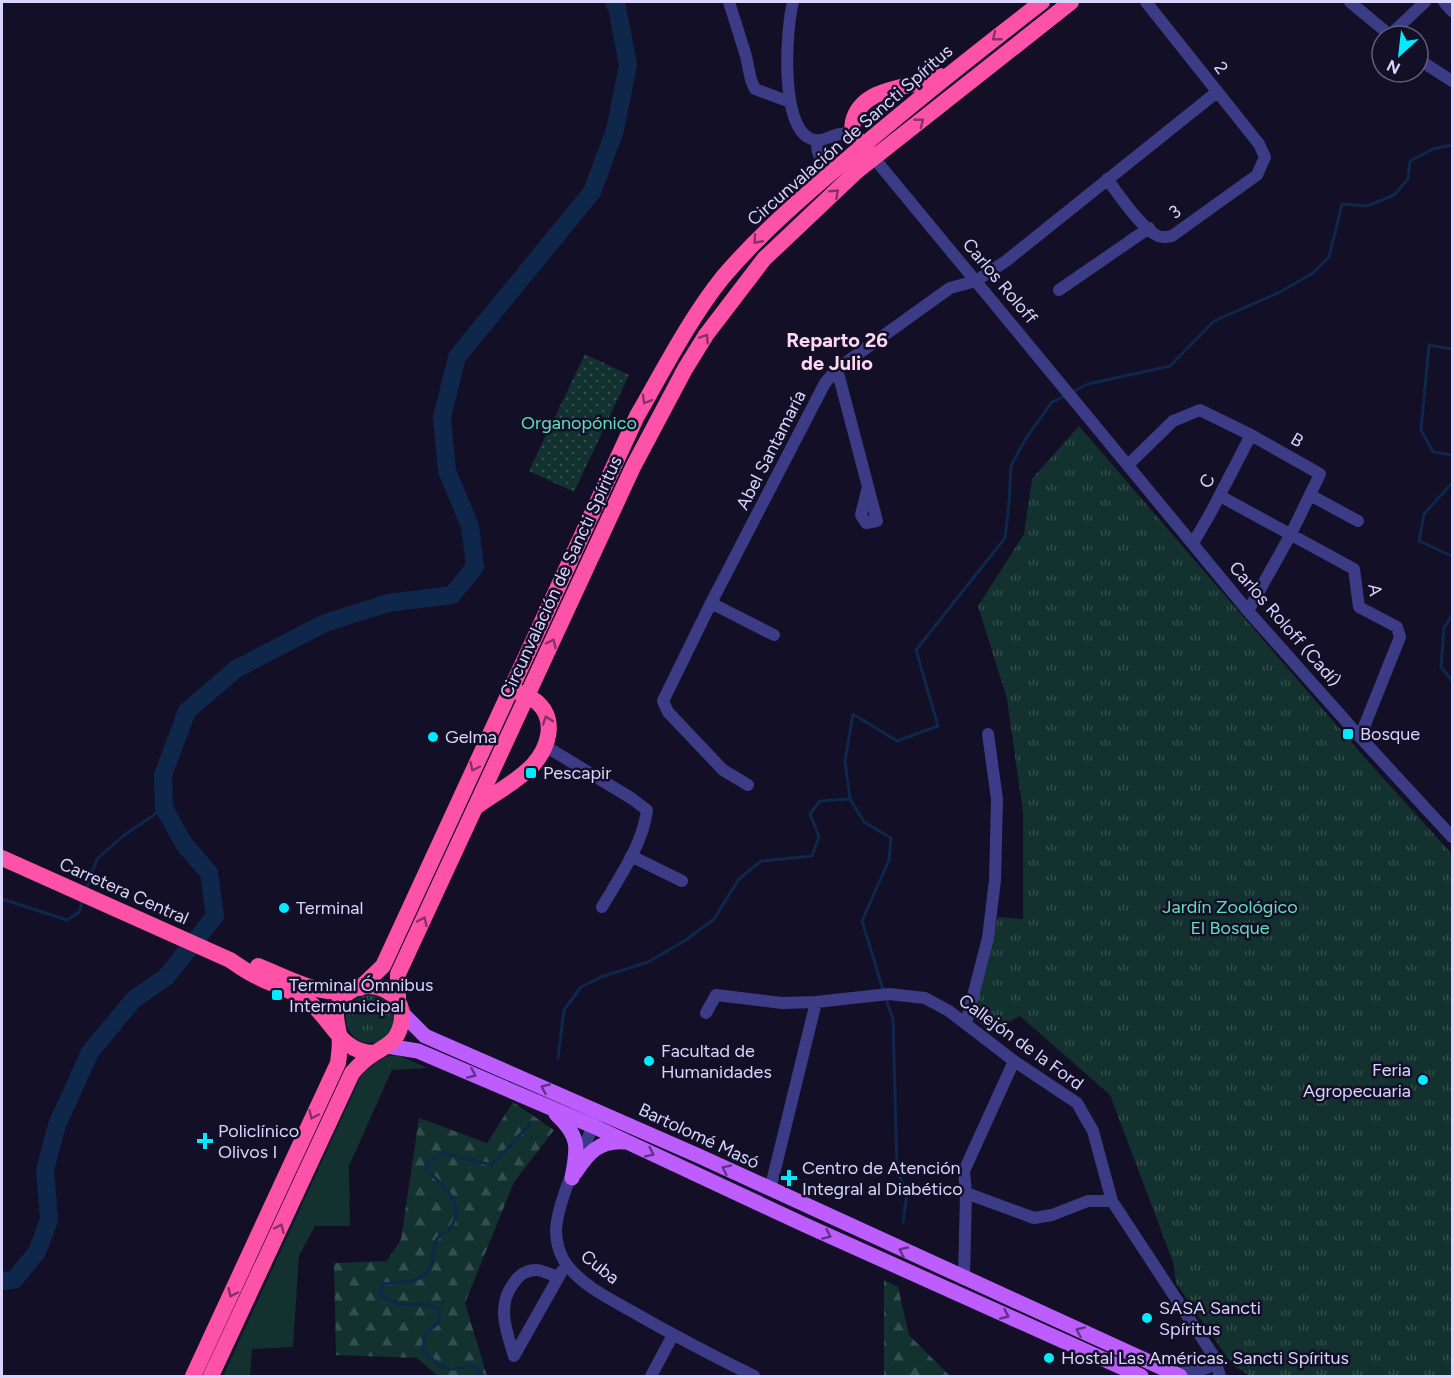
<svg xmlns="http://www.w3.org/2000/svg" width="1454" height="1378" viewBox="0 0 1454 1378" font-family="Figtree,sans-serif">
  <defs>
    <pattern id="forest-firs" width="22" height="20" patternUnits="userSpaceOnUse" patternTransform="scale(1.5)"><rect width="22" height="20" fill="#12312f"/><path d="M5 1l3.5 6h-7zM16 11l3.5 6h-7z" fill="#344e4e"/></pattern>
    <pattern id="park-tufts" width="24" height="20" patternUnits="userSpaceOnUse" patternTransform="scale(1.5)"><rect width="24" height="20" fill="#12312f"/><path d="M3 7l-1-3M5 7V3M7 7l1-3M15 17l-1-3M17 17v-4M19 17l1-3" fill="none" stroke="#344e4e"/></pattern>
    <pattern id="garden-dots" width="8" height="8" patternUnits="userSpaceOnUse" patternTransform="scale(1.5)"><rect width="8" height="8" fill="#12312f"/><path d="M2 2h.1M6 6h.1" fill="none" stroke="#344e4e" stroke-width="1.8" stroke-linecap="round"/></pattern>
  </defs>
  <rect width="100%" height="100%" fill="#130f27"/>
  <!-- grass -->
  <path fill="#12312f" d="M398 1055 428 1068 392 1070 349 1166 350 1226H315L299 1256 293 1347 252 1349 250 1376H223L363 1072 385 1057Z"/>
  <!-- forest -->
  <path fill="url(#forest-firs)" d="M513 1102 554 1130 514 1182 465 1303 487 1376H438L417 1358 336 1355 334 1263 387 1261 401 1239 419 1118 487 1143Z
    M884 1280 898 1287 909 1335 950 1376H884Z"/>
  <!-- park -->
  <path fill="url(#park-tufts)" d="M1079 426 1365 758 1452 854V1376H1250L1233 1365 1211 1334 1176 1283 1173 1262 1110 1095 1020 1016 991 1032 972 1017 998 917 1023 919V812L1007 699 978 606 1024 534 1032 479Z
    M346 1019a24 24 0 1 1 48 0a24 24 0 1 1-48 0Z"/>
  <!-- garden -->
  <path fill="url(#garden-dots)" d="M585 354 629 375 574 492 529 471Z"/>
  <g fill="none" stroke-linecap="round" stroke-linejoin="round">
    <!-- stream -->
    <path stroke="#0e274b" stroke-width="3" d="M1452 349 1429 345 1421 430 1433 452 1452 455
      M1070 393 1088 384 1170 366 1214 321 1280 292 1313 273 1329 257 1342 204 1367 206 1394 195 1408 179 1410 161 1433 149 1452 145
      M1452 483 1424 514 1419 541 1452 556
      M1452 615 1444 628 1441 667 1452 681
      M850 799 864 822 891 838 889 860 862 921 884 993
      M86 890 97 859 123 836 164 808
      M2 899 67 920 79 912 82 902
      M886 999 893 1019 897 1170 907 1194 903 1222
      M558 1058 564 1010 581 987 601 977 648 962 686 940 714 919 739 879 761 861 812 856 819 837 810 814 820 801 850 799 845 761 853 714 897 741 938 726 916 650 1005 538 1009 503 1011 466 1026 438 1052 402 1065 396
      M484 1376 471 1365C445 1374 441 1368 423 1350L425 1334 439 1322V1309L429 1305 400 1304 381 1296 383 1284C400 1281 425 1285 431 1265 435 1256 431 1248 437 1239 441 1234 448 1232 451 1227 466 1202 443 1186 427 1170L426 1164 442 1153 492 1165 531 1123"/>
    <!-- river -->
    <path stroke="#0e274b" stroke-width="18" d="M2 1281 14 1280 37 1252 49 1220 45 1170 57 1125 90 1052 134 999 166 977 215 916 209 873 184 844 164 808 163 775 187 711 236 669 325 623 388 603 452 595 475 567 470 526 447 471 442 417 457 357 592 192 615 130 628 65 617 7 614 2"/>
    <!-- minor -->
    <path stroke="#3c3b85" stroke-width="12" d="M729 2 746 56 751 80 755 89 790 102
      M793 2C786 29 780 123 809 138 821 144 828 136 840 134 844 133 849 134 854 134
      M1350 2 1391 36
      M1444 2 1452 11
      M1390 35 1425 2
      M1418 59 1452 81
      M818 140C814 153 824 163 831 173
      M874 158 1248 611 1360 737 1452 837
      M1107 179C1120 196 1140 227 1158 236 1163 238 1167 237 1172 236L1257 175 1265 157 1259 144 1146 2
      M1059 290 1149 228
      M837 369 877 521 866 523 861 515 868 487
      M1128 465 1173 421 1200 410 1251 435 1320 474 1291 534 1248 611
      M1310 495 1358 521
      M1220 496 1354 569 1359 607 1397 627 1400 637 1360 737
      M1193 543 1210 514 1251 435
      M711 603 774 635
      M545 746 631 798 647 810C643 844 619 878 602 907
      M748 785 723 770 668 712 663 701 711 603 825 383 837 369 950 288 976 281 1006 261 1217 92
      M631 856 682 881
      M706 1013 716 995 782 1003 816 1002 889 994 925 998 949 1011 1014 1061 1077 1103 1093 1131 1112 1201 1213 1355 1220 1376
      M966 1023 988 938 995 880 997 799 988 734
      M596 1120C583 1149 557 1200 556 1231 556 1242 560 1256 567 1265 583 1286 610 1299 633 1312 673 1335 713 1356 754 1376
      M770 1190 816 1002
      M966 1193 1034 1218 1052 1215 1088 1201H1112
      M964 1279 966 1193 964 1171 1014 1061
      M514 1356C507 1332 496 1307 513 1284 518 1276 525 1270 536 1270 542 1270 552 1275 558 1277
      M514 1356 562 1271
      M1175 1374 1196 1371 1207 1368 1213 1355
      M651 1376 673 1335"/>
    <!-- major -->
    <path stroke="#be5dfe" stroke-width="15" d="M403 1014 425 1036 699 1156 1180 1376
      M387 1046 418 1051 593 1126 805 1225 1141 1376
      M556 1114C580 1136 578 1148 572 1178
      M575 1173C588 1153 599 1140 625 1142"/>
    <!-- highway -->
    <path stroke="#fe51a8" stroke-width="16" d="M870 154C865 148 859 142 855 136 852 130 852 123 854 118 866 85 912 89 940 76
      M476 807C495 793 517 782 533 765 548 748 557 721 538 703 533 698 525 695 518 692
      M2 858 230 960C239 966 248 973 258 977 274 985 293 991 308 1001 333 1020 339 1052 374 1053
      M258 966C288 978 318 996 351 991
      M360 988 383 966 637 416C663 371 690 318 723 277 758 236 797 202 838 167 904 110 973 55 1042 2
      M398 998V974L633 467 685 369 706 335 764 259 857 171 1071 2
      M193 1376 338 1063C339 1054 341 1043 339 1035 338 1026 334 1017 337 1008 352 967 421 988 397 1035 392 1045 381 1048 372 1055 364 1060 358 1066 352 1073L211 1376"/>
  </g>
  <!-- one-way arrows -->
  <defs><path id="oneway-chevron" d="M-2-3.5L2.5 0L-2 3.5" fill="none" stroke-width="1.6" stroke-linecap="round" stroke-linejoin="round" transform="scale(1.5)"/></defs>
  <g stroke="#883068">
    <use href="#oneway-chevron" transform="translate(996 37) rotate(142)"/>
    <use href="#oneway-chevron" transform="translate(920 122) rotate(-38)"/>
    <use href="#oneway-chevron" transform="translate(835 193) rotate(-43)"/>
    <use href="#oneway-chevron" transform="translate(757 240) rotate(132)"/>
    <use href="#oneway-chevron" transform="translate(705 338) rotate(-56)"/>
    <use href="#oneway-chevron" transform="translate(646 400) rotate(120)"/>
    <use href="#oneway-chevron" transform="translate(552 643) rotate(-65)"/>
    <use href="#oneway-chevron" transform="translate(547 720) rotate(-109)"/>
    <use href="#oneway-chevron" transform="translate(474 767) rotate(115)"/>
    <use href="#oneway-chevron" transform="translate(423 921) rotate(-65)"/>
    <use href="#oneway-chevron" transform="translate(313 1115) rotate(115)"/>
    <use href="#oneway-chevron" transform="translate(280 1228) rotate(-65)"/>
    <use href="#oneway-chevron" transform="translate(232 1293) rotate(115)"/>
  </g>
  <g stroke="#603288">
    <use href="#oneway-chevron" transform="translate(472 1074) rotate(23)"/>
    <use href="#oneway-chevron" transform="translate(545 1088) rotate(-156)"/>
    <use href="#oneway-chevron" transform="translate(650 1153) rotate(25)"/>
    <use href="#oneway-chevron" transform="translate(726 1169) rotate(-155)"/>
    <use href="#oneway-chevron" transform="translate(827 1235) rotate(24)"/>
    <use href="#oneway-chevron" transform="translate(903 1251) rotate(-155)"/>
    <use href="#oneway-chevron" transform="translate(1005 1315) rotate(24)"/>
    <use href="#oneway-chevron" transform="translate(1080 1331) rotate(-156)"/>
  </g>
  <!-- markers -->
  <g fill="#02eafe" stroke="#130f27" stroke-width="2">
    <rect x="1342" y="728" width="12" height="12" rx="3"/>
    <circle cx="433" cy="737" r="6"/>
    <rect x="525" y="767" width="12" height="12" rx="3"/>
    <circle cx="284" cy="908" r="6"/>
    <rect x="271" y="989" width="12" height="12" rx="3"/>
    <circle cx="649" cy="1061" r="6"/>
    <circle cx="1423" cy="1080" r="6"/>
    <path d="M202 1132h6v6h6v6h-6v6h-6v-6h-6v-6h6z"/>
    <path d="M786 1169h6v6h6v6h-6v6h-6v-6h-6v-6h6z"/>
    <circle cx="1147" cy="1318" r="6"/>
    <circle cx="1049" cy="1358" r="6"/>
  </g>
  <g text-anchor="middle" stroke-width="5" stroke-linejoin="round" paint-order="stroke">
    <!-- street labels -->
    <g font-size="18" fill="#d9d5ff" stroke="#130f27">
      <text transform="translate(1221 68) rotate(53)" y="6">2</text>
      <text transform="translate(850 135) rotate(-41)" y="6">Circunvalación de Sancti Spíritus</text>
      <text transform="translate(1175 212) rotate(-36)" y="6">3</text>
      <text transform="translate(1000 281) rotate(50)" y="6">Carlos Roloff</text>
      <text transform="translate(1297 440) rotate(30)" y="6">B</text>
      <text transform="translate(771 450) rotate(-63)" y="6">Abel Santamaría</text>
      <text transform="translate(1207 481) rotate(-63)" y="6">C</text>
      <text transform="translate(561 577) rotate(-65)" y="6">Circunvalación de Sancti Spíritus</text>
      <text transform="translate(1375 590) rotate(82)" y="6">A</text>
      <text transform="translate(1285 624) rotate(49)" y="6">Carlos Roloff (Cadí)</text>
      <text transform="translate(124 891) rotate(24)" y="6">Carretera Central</text>
      <text transform="translate(1021 1042) rotate(36)" y="6">Callejón de la Ford</text>
      <text transform="translate(699 1136) rotate(25)" y="6">Bartolomé Masó</text>
      <text transform="translate(600 1267) rotate(38)" y="6">Cuba</text>
    </g>
    <!-- park labels -->
    <g font-size="18" fill="#61dfbd" stroke="#130f27">
      <text x="579" y="429">Organopónico</text>
      <text x="1230" y="913">Jardín Zoológico<tspan x="1230" dy="21">El Bosque</tspan></text>
    </g>
    <!-- poi labels -->
    <g font-size="18" fill="#d9d5ff" stroke="#130f27" text-anchor="start">
      <text x="1360" y="740">Bosque</text>
      <text x="445" y="743">Gelma</text>
      <text x="543" y="779">Pescapir</text>
      <text x="296" y="914">Terminal</text>
      <text x="289" y="991">Terminal Ómnibus<tspan x="289" dy="21">Intermunicipal</tspan></text>
      <text x="661" y="1057">Facultad de<tspan x="661" dy="21">Humanidades</tspan></text>
      <text x="1411" y="1076" text-anchor="end">Feria<tspan x="1411" dy="21">Agropecuaria</tspan></text>
      <text x="218" y="1137">Policlínico<tspan x="218" dy="21">Olivos I</tspan></text>
      <text x="802" y="1174">Centro de Atención<tspan x="802" dy="21">Integral al Diabético</tspan></text>
      <text x="1159" y="1314">SASA Sancti<tspan x="1159" dy="21">Spíritus</tspan></text>
      <text x="1061" y="1364">Hostal Las Américas. Sancti Spíritus</text>
    </g>
    <!-- neighbourhood labels -->
    <g font-size="20" font-weight="bold" fill="#ffd7f1" stroke="#130f27">
      <text x="837" y="347">Reparto 26<tspan x="837" dy="23">de Julio</tspan></text>
    </g>
  </g>
  <!-- border -->
  <rect width="1454" height="1378" fill="none" stroke="#d9d5ff" stroke-width="6"/>
  <!-- north arrow -->
  <g transform="translate(1400 54) rotate(207)"><circle r="28" fill="#130f27" stroke="#625e7d" stroke-width="1.5"/>
  <path d="M0-4.5L10 22L0 15L-10 22Z" fill="#02eafe"/>
  <text y="-9" font-size="16" font-weight="bold" text-anchor="middle" fill="#d9d5ff">N</text>
  </g>
</svg>
